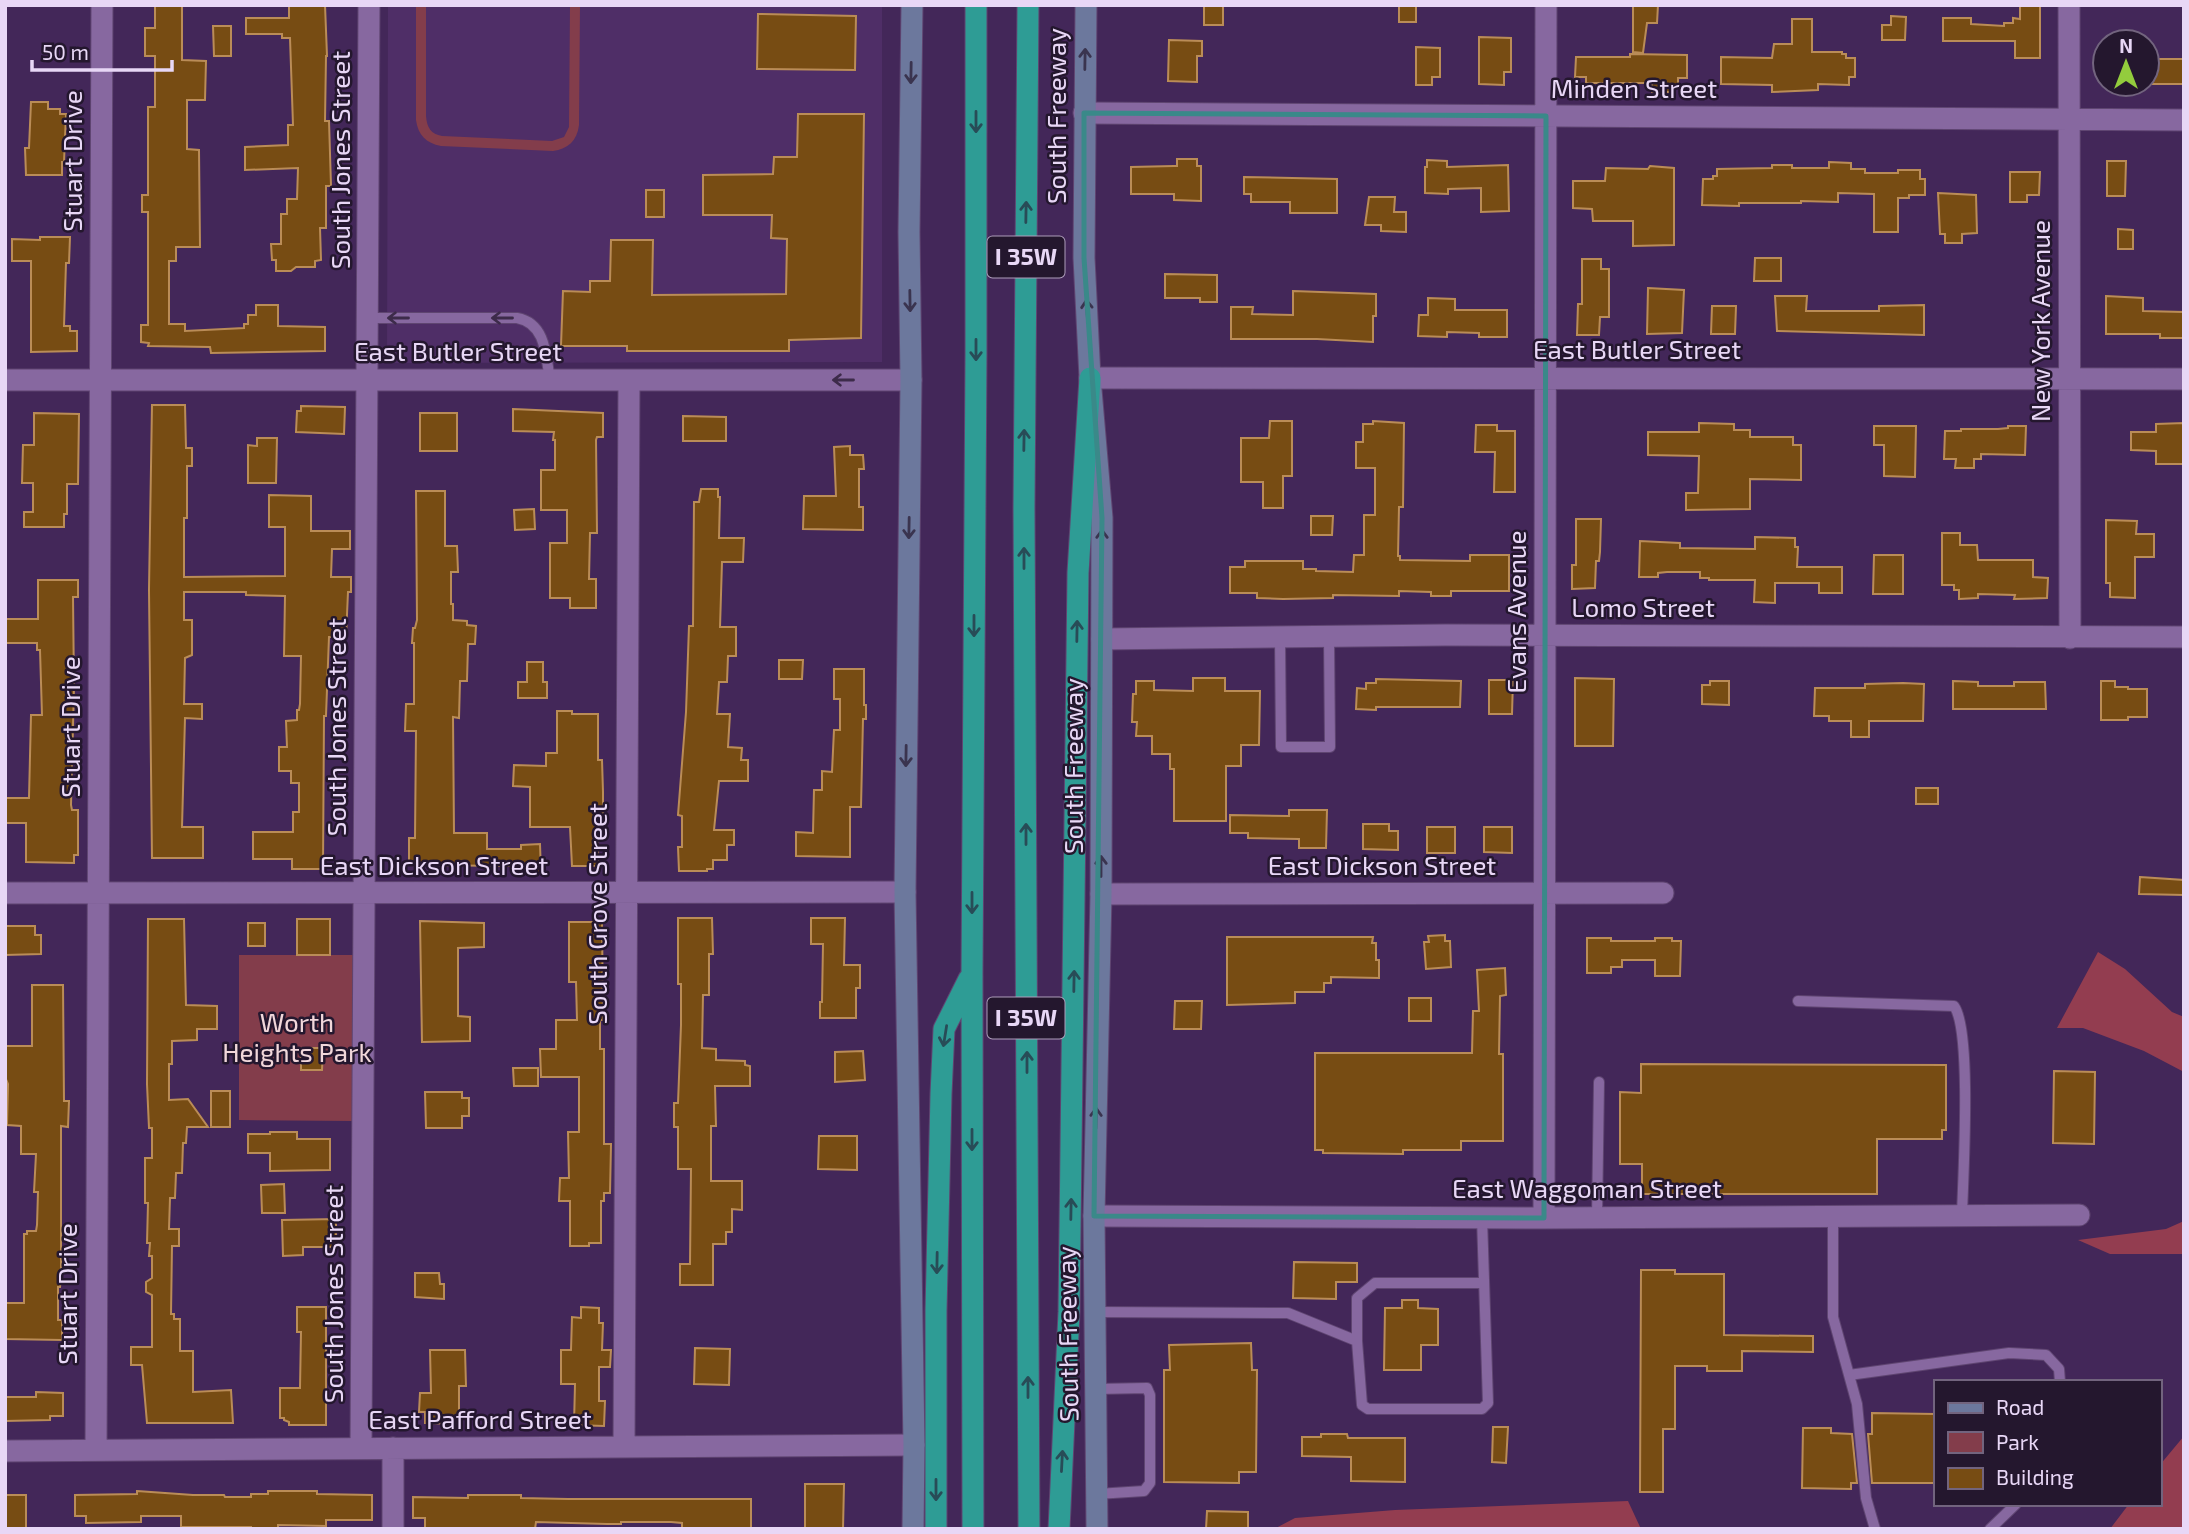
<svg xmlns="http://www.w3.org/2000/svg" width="2189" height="1534" viewBox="0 0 2189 1534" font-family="'Exo 2',sans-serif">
  <rect width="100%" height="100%" fill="#432759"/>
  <!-- built -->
  <path fill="#4f2e67" d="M388 5H882V362L387 363Z"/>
  <!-- green -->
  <path fill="#833d4b" d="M416 5H426V116C427 128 431 134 442 136L552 141 564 137 569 127 570 5H580L579 125C577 141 568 149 553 151L441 146C426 143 418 135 416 120Z
    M239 955H356L355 1121 239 1120Z"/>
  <!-- forest -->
  <path fill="#933d50" d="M2098 952 2125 969 2172 1012 2184 1017V1072L2144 1051 2083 1028H2057Z
    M2184 1221V1254H2110L2078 1240 2166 1229Z
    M2184 1436V1529H2110L2129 1504H2159V1466Z
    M1628 1501 1641 1529H1274L1295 1518 1395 1510Z"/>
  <!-- building -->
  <path fill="#774c13" stroke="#ba8c57" stroke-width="2" d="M155 5H182V60L206 61 205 100H187V149L199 150 200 247H176V261H169V324H185V331L244 328V324H248V315H256V305H278V326L325 327V351L211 353 210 347 148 346 149 343 141 342V325H148V212H142V195H148V107H155V56H145V28H155Z
    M289 5H325L327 56H326L325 121H329L331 186H326V228H320L321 260 315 261V267H296L291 271H276V260H272L271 244H281V214H287V199H297L298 168 245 170V147L288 145V125H293L290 38H282V34H246V18H289Z
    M1204 5H1223V25H1204Z
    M1399 5H1416V22H1399Z
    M1633 5H1658L1657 23H1647L1643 53 1633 52Z
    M2020 5H2040V58H2015V41H1943V18H1971V24L2004 26V23H2013V18L2020 19Z
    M758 14 856 16 855 70 757 69Z
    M1891 16 1906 17 1905 40H1882V25H1891Z
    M1792 19H1812V52H1842V54H1846V58H1855V77H1849V85L1818 84V90L1772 92V85L1721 84V57L1772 58 1774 44H1792Z
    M213 26H231V56H214Z
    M1479 37 1511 38V72H1504V85L1479 84Z
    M1169 40 1202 41V56H1197V82L1168 81Z
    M1416 47 1440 48V77H1432V85H1416Z
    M1630 54 1687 55V78H1678V85H1674V92H1652V84L1649 83H1586V77H1575L1576 57H1630Z
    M2154 59H2184V84H2147V67H2154Z
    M31 102H48V109H60V114H66L64 162H62V175H26L25 148H29Z
    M798 114H864L861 338 789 340V351H627V346H561L563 291 590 292V281H610L611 240H653L652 295 786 294 787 239 771 238 772 215H703V175L773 174 774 157H797Z
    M1177 159H1197V166H1201V201L1174 200V194H1131V167L1174 166H1177Z
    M1427 160 1447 161V167L1508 165 1509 211 1481 212V188L1448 189V194L1425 193V167H1427Z
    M2107 161H2126L2125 196H2107Z
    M1829 162 1851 163V169H1865V173H1898V170H1920V179H1925V195H1909V198H1898V232H1874V194L1838 193V202L1801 201V203H1739V206L1702 205 1703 179H1713V176H1717V169L1772 168V165H1792V168H1829Z
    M1650 166 1674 168V245L1633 246V221H1593L1592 209 1573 208V181H1605L1606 168 1648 169Z
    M2010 172H2040L2039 195H2027V202H2010Z
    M1244 177 1337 179V213H1290V202H1251V194H1244Z
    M646 190H664V217H646Z
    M1938 193 1976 195 1977 233 1962 234V243H1945V234H1940Z
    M1369 197H1395L1394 212H1406V232L1381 231V225H1365Z
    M2118 229 2133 230V249H2118Z
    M40 237H70L69 263H66L64 326H70V331H77V351L31 352V261H12V239L40 240Z
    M1755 258H1781V281H1754Z
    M1582 259H1601V269H1609V317H1600L1599 335H1577L1578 304H1582Z
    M1165 274 1217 275V302H1200V298H1165Z
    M1648 288 1684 290 1682 333 1647 334Z
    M1293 291 1376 294V316H1373V342L1317 339H1231V307H1253L1252 314 1293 315Z
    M1775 296H1807L1806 311H1879V306L1924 305V335L1777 331Z
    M2106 296 2143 298V311L2184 312V338H2160V334H2106Z
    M1428 298 1455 299V310H1507V337H1479V333L1447 332V337L1418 336 1419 315H1428Z
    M1712 306H1736L1735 334H1711Z
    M152 405H185L186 448H192V466H187V518H184V577L285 576V527H269V495L311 496V531H350V549H332L331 577H351V592H348L346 637H329L326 716H324L323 869H292V859H253V832H293V812H299V783H291V771H279V747H287L286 721 297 720V710H299L300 704 301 656H284L285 596 246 595V592H184V620H192V655L185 658 184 704H202V719L185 718 182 827H203V858H152L149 590Z
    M301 406 345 407 344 434 296 432 297 411H301Z
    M513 409 603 413V437H597L596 440 597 533H590L589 579H596V608H570V598H550V543H567V510H541V470H555V440H553L554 432 513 431Z
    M34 413 79 414 78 484H67V514H64V527H24V512H33V483H22L23 445H34Z
    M420 413H457V451H420Z
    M683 416 726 417V441H683Z
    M1270 421H1292V476H1283V508H1263V482H1241V438H1269Z
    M1373 421 1404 423 1403 507H1399L1398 556H1400V560L1470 561V555H1509V591H1451V596H1431V592L1399 591V596L1333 595V598L1283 599 1257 598V593H1230V567H1245V561H1303V569H1316V571L1353 572 1354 555H1364V515H1375V468H1356V442H1363V424H1373Z
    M1699 423 1734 424V430H1750V437H1793V445H1801V480L1750 479V509L1686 510V493H1698L1699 456 1648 455V432H1699Z
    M2184 423V464H2156V451L2131 450V432H2156V424Z
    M1476 425H1497V431H1515V492H1494L1495 452H1475Z
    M1874 426H1916L1915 477 1884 476V445H1874Z
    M2008 426H2026L2025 455 1981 454V459H1974V468H1955L1956 459H1944L1945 431H1961V429H1998L2008 428Z
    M257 438H277L276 483H248V445L257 446Z
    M850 446V455H863L864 469H859V507H863V530L803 529 804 496H836L834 447Z
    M701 489H718V497H720L719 538H744L743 562H722L720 627H736V656H728L727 682H719L717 714H730L728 747 742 748 741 760H748V781H719L714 830H734V845H727V860H713V869H707V871H679L678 847H682V816L678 815 686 712 689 626H693L694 502H699Z
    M416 491H445V546H457L458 572H451V604H453V620L467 621V625L476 626 475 644H468L467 681H460L459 718 453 717 454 833H487V849H521V845L540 844 541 873H521V866L409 865V838H415L416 731H405L406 704H414V643H412L413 628H415L417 620Z
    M534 509 535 529 515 530 514 510Z
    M1311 516H1333L1332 535H1311Z
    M1576 519H1601L1600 552 1599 561H1596L1595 588 1572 589V565H1576Z
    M2106 520 2137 521 2136 534H2154V557H2135V598L2110 597V583H2106Z
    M1942 533H1960V545H1977L1978 560H2033V577L2048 578 2047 598 2014 599 2015 595 1978 594V598L1959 599V590H1954V585H1942Z
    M1755 537 1795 538V547H1798L1797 567H1842V593H1819V583H1775V603L1754 602 1755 580H1709V578H1700V572H1667L1658 573V577H1639L1640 541 1680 543V548L1755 549Z
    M1874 555H1903V594H1873Z
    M38 580H78V597H73L74 687 71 805 72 810H78V855H74V863L26 862V823H5V798H29L31 715H42L40 650H37V643H5V619H38Z
    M779 660H803L802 679H779Z
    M527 662H543V682H547V698H518V682H527Z
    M834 669H864V705H866V719H863L861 807H850V857L796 856V832L813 833 814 790H822V771L832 772 834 730H840V699H834Z
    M1193 678H1225V691H1260L1259 745H1241V766H1226V821H1174V769H1170V754H1152V736H1136L1137 722H1132L1133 694H1136V681H1154V690L1193 691Z
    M1575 678 1614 679 1613 746H1575Z
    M1376 679 1461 681 1460 707H1376V710L1356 709 1357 688 1366 689V683H1376Z
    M1489 680H1513L1512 714H1489Z
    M1710 681H1729V705L1702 704V685H1710Z
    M1953 681 1978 682V686H2014V682H2045L2046 709H1953Z
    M2101 681H2115V687H2128V689H2147V717H2128V720H2101Z
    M1903 683 1924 684 1923 721H1869V737H1851V721H1829V716H1814L1815 688H1865V684Z
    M557 711H572V714H598V760H602L603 792V817H597L598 866H572L570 827H530V787L513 786 514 765 546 766V753H557Z
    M1916 788H1938V804H1916Z
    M1289 810H1327L1326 848H1299V839L1248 838V833H1230V815L1289 816Z
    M1363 824H1389V831H1398V850L1363 849Z
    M1427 827H1455V853H1427Z
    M1484 827H1512V853L1484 852Z
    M2140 877 2184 880V895L2139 894Z
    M678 918H712L713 954H709V995H703L702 1048 716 1049V1060L745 1061V1065L750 1066V1086H715L716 1126H711V1181H742V1210L732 1209V1232H726V1244H713V1285H680V1264H690L691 1169H678V1127H674V1103H678L681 1025V984H678Z
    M811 918H845L844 965H860V988H856V1018H820V1002H822L823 944H811Z
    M148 919H184L186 1005 217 1006V1029H197V1040L172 1041V1064H169V1100L188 1099 208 1127H187L186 1143H183L182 1173H176L175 1198H170L169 1229H179V1246H172L171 1314H174V1319H180V1351H193V1392L231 1390 233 1423H147L142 1365H131V1347H152V1295L146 1292V1282L152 1278V1256H149L150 1243H147L148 1203H145V1158H152V1128H149L147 1084Z
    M297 919H330V955H297Z
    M420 921 484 923V947L458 948V1016L470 1017V1041L422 1042Z
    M569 922H602L603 1020H600V1049H604V1144H611L610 1193H604V1201H601V1243H589V1246H570V1201H559L560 1178H569L568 1132H579V1077H541L540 1049H556V1020H577L576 982H569Z
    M248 923H265V946H248Z
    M5 926H35V935H41V954L5 955Z
    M1445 935V941H1450L1451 967 1426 969 1424 942H1429L1428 936Z
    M1227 937H1373L1372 943H1376V960H1379V978L1331 977V983H1324V992H1295V1003L1227 1005Z
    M1587 938H1611V941H1655V938H1672V941H1681L1680 976H1655V960H1622V967H1611V973H1587Z
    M1505 968 1506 995 1500 996 1499 1054H1503V1141H1461V1150H1403V1154L1323 1153V1150H1315V1053H1472L1473 1011H1479L1477 970Z
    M32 985H63L64 1101H69L68 1127 61 1126V1278L60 1287H58V1320H62V1340L5 1339V1303H24V1234H27V1231H36L37 1225 38 1192H34L36 1154H21V1126L7 1125 8 1084 5 1077V1046H32Z
    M1409 998H1431V1021H1409Z
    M1175 1001H1202L1201 1029H1174Z
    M301 1048H323L322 1070H301Z
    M863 1051 865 1080 835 1082V1052Z
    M1641 1064 1946 1065V1130H1942V1139H1877V1194H1642V1164H1620V1092L1641 1093Z
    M513 1068H538V1086H514Z
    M2054 1071 2095 1072 2094 1144 2053 1143Z
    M211 1091H230V1127H211Z
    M425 1092H462V1098H469V1116H462V1128H426Z
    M270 1132H297V1139H330V1170L270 1171V1153H248V1134H270Z
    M819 1136H857V1170L818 1169Z
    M284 1184 285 1213H262L261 1185Z
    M336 1219V1247H303V1255L283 1256 282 1220Z
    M1294 1262 1357 1263V1282H1336V1299L1293 1298Z
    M1641 1270H1675V1274H1724V1335L1813 1336V1352L1742 1351V1371H1707V1366H1675V1429H1663V1492H1640Z
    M415 1273H439L440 1284H444V1299L415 1297Z
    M1402 1300H1418V1308L1438 1309V1345H1421V1370H1384L1385 1308H1402Z
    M297 1307H326V1425H289V1422L284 1420V1418H280V1388H300L301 1332H297Z
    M581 1307 599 1308V1323H603L602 1350H611L610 1367H599V1401H605L604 1426 574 1425 575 1384H561V1350H571L572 1317 581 1318Z
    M1251 1343 1252 1370H1257L1256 1472H1239V1483L1164 1482V1370H1170L1169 1345Z
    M695 1348 730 1349 729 1385 694 1384Z
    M430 1350H465L466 1386H459V1424L425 1423V1412H419L420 1393H431Z
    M36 1392 63 1393V1416H50V1420L5 1421V1397H36Z
    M1872 1413 1935 1414V1483H1872L1868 1434H1872Z
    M1493 1427H1508L1506 1463 1492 1462Z
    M1803 1428H1831V1433L1852 1434 1857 1483H1851V1489L1802 1488Z
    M1321 1434H1347L1348 1438H1405V1482L1351 1481V1457L1302 1456V1437H1321Z
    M805 1484H844L843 1529H805Z
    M137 1491 193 1495H224L225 1497H251V1494H268V1491H317V1494L372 1495V1520H326V1526L278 1525V1529H251V1527H181V1516H141V1522L86 1523V1516H75V1495L137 1494Z
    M5 1495H26V1529H5Z
    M468 1495H521V1498L568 1499H751V1529H682V1523L671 1522H621V1524H607L536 1522 535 1529H425V1518H413V1497L468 1498Z
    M1207 1511 1248 1512V1529H1206Z"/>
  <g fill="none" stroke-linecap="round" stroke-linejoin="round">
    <!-- lane casing -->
    <g stroke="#5f4571" stroke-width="12">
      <path id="lane" d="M368 318H517C546 323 546 356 550 381
        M1280 637 1281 747H1330L1329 637
        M1798 1001 1954 1006C1972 1030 1963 1178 1962 1215
        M1833 1216V1317L1857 1404 1866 1498 1875 1529
        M1597 1218 1599 1082
        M1095 1312 1288 1313 1357 1341 1362 1405 1368 1409H1482L1488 1403 1482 1218
        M1357 1341V1298L1375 1283H1484
        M1849 1375 2009 1353 2046 1355 2059 1369 2060 1382
        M1096 1389 1147 1388 1150 1395V1483L1144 1491 1097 1494
        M1990 1529 2016 1504"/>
    </g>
    <!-- street casing -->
    <g stroke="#5f4571" stroke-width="23">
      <path id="street" d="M2069 5 2070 638
        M1084 113 2184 120
        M1090 378 2184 379
        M5 380H911
        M1102 639 1445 635 2184 637
        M5 893 905 892
        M1101 894 1663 893
        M1094 1216 1544 1218 2079 1215
        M1544 1218 1546 5
        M624 1447 629 381
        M361 1448 369 5
        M96 1450 102 5
        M5 1451 914 1445
        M393 1529V1448"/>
    </g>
    <!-- secondary casing -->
    <g stroke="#5f4571" stroke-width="23">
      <path id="secondary" d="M912 5 909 232 911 380 905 892 914 1445 913 1529
        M1086 5 1084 258 1090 378 1102 518 1101 894 1094 1216 1097 1529"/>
    </g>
    <!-- highway casing -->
    <g stroke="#5f4571" stroke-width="23">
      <path id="highway" d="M1028 5 1024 508 1029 1529
        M936 1529V1311L941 1094 944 1029 969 979
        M973 1529 972 974 976 354V5
        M1059 1529 1069 1312 1078 573 1090 378"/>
    </g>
    <!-- lane -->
    <use href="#lane" stroke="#8768a0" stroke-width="10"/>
    <!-- street -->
    <use href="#street" stroke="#8768a0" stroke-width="21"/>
    <!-- secondary -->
    <use href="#secondary" stroke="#6c789d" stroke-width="21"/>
    <!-- highway -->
    <use href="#highway" stroke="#2e9c95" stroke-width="21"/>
  </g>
  <!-- one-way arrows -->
  <defs><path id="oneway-shaft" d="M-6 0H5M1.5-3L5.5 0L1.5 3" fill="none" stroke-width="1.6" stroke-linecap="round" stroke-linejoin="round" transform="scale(1.75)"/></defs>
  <g stroke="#3a344f">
    <use href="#oneway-shaft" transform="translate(1085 59) rotate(-89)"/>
    <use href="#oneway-shaft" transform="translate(911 73) rotate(91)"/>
    <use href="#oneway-shaft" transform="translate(910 301) rotate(89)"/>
    <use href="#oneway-shaft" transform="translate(1087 310) rotate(-93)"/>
    <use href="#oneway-shaft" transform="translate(909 528) rotate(91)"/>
    <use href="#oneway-shaft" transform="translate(1102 540) rotate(-90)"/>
    <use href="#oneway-shaft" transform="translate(906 756) rotate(91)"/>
    <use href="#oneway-shaft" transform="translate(1101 866) rotate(-90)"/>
    <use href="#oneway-shaft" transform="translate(1096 1118) rotate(-89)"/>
  </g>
  <g stroke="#284c57">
    <use href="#oneway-shaft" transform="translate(976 122) rotate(90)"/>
    <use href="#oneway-shaft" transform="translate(1026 212) rotate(-89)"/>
    <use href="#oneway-shaft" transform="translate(976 350) rotate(90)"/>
    <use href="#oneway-shaft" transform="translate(1024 440) rotate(-89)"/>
    <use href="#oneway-shaft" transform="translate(1024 558) rotate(-90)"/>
    <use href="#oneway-shaft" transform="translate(974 626) rotate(90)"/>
    <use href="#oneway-shaft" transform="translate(1077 631) rotate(-89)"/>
    <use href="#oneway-shaft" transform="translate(1026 834) rotate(-90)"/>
    <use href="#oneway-shaft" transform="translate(972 903) rotate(90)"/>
    <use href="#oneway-shaft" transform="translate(1074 981) rotate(-89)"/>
    <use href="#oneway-shaft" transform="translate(945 1036) rotate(99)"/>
    <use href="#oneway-shaft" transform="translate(1027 1062) rotate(-90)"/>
    <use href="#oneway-shaft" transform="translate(972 1140) rotate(90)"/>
    <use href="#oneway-shaft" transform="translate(1071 1209) rotate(-89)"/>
    <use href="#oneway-shaft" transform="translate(937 1263) rotate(91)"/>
    <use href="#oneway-shaft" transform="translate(1028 1387) rotate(-90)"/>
    <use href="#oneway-shaft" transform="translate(1062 1461) rotate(-87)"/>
    <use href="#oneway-shaft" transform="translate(936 1490) rotate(90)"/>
  </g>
  <g stroke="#3d2b4a">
    <use href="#oneway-shaft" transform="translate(398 318) rotate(180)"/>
    <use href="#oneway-shaft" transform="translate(502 318) rotate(-180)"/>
    <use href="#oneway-shaft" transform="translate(843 380) rotate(180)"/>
  </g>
  <!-- marked area -->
  <path fill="none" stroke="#3a8989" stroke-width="5" stroke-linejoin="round" d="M1084 113 1546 116 1544 1218 1094 1216 1102 518 1084 258Z"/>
  <g text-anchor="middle" stroke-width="5" stroke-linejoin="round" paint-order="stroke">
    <!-- shield labels -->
    <g fill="#24172e" stroke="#ad9dba" stroke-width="2">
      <rect x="987.5" y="236.5" width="77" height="41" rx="5"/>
      <rect x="987.5" y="997.5" width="77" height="41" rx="5"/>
    </g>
    <g font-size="24" font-weight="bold" fill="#e8d7f6">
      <text x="1026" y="265">I 35W</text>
      <text x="1026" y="1026">I 35W</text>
    </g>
    <!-- street labels -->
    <g font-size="26" fill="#e8d7f6" stroke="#24172e">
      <text x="1634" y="98">Minden Street</text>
      <text transform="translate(1057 116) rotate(-90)" y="9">South Freeway</text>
      <text transform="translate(341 160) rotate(-90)" y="9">South Jones Street</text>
      <text transform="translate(73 161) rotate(-90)" y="9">Stuart Drive</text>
      <text transform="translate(2041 321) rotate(-90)" y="9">New York Avenue</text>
      <text x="1637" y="359">East Butler Street</text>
      <text x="458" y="361">East Butler Street</text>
      <text x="1643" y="617">Lomo Street</text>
      <text transform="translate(1517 612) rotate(-90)" y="9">Evans Avenue</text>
      <text transform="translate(71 727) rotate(-90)" y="9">Stuart Drive</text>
      <text transform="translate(337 727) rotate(-90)" y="9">South Jones Street</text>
      <text transform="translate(1074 766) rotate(-90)" y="9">South Freeway</text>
      <text x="434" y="875">East Dickson Street</text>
      <text x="1382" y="875">East Dickson Street</text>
      <text transform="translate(598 914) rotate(-90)" y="9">South Grove Street</text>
      <text x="1587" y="1198">East Waggoman Street</text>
      <text transform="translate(68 1294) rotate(-90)" y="9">Stuart Drive</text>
      <text transform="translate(334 1294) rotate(-90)" y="9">South Jones Street</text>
      <text transform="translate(1068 1334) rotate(-91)" y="9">South Freeway</text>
      <text x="480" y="1429">East Pafford Street</text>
    </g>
    <!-- park labels -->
    <g font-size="26" fill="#f1d7da" stroke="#24172e">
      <text x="297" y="1032">Worth<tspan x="297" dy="30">Heights Park</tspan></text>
    </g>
  </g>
  <!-- border -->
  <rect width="2189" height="1534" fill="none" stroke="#e8d7f6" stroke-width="14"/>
  <!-- legend -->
  <rect x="1934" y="1380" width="228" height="126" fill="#24172e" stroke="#72647e" stroke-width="2"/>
  <rect x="1948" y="1403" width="35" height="10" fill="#6c789d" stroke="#72647e" stroke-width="2"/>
  <text x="1996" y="1415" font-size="21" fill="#e8d7f6">Road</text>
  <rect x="1948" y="1432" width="35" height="21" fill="#833d4b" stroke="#72647e" stroke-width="2"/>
  <text x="1996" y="1450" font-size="21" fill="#e8d7f6">Park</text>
  <rect x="1948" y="1468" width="35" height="21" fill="#774c13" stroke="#72647e" stroke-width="2"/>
  <text x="1996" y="1485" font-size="21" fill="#e8d7f6">Building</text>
  <!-- north arrow -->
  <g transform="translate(2126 63)"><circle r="33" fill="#24172e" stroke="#72647e" stroke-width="2"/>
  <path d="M0-5L12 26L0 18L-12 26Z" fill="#93cc3d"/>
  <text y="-10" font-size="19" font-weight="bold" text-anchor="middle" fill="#e8d7f6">N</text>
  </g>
  <!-- scale -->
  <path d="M32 60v10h140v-10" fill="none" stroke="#e8d7f6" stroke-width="3.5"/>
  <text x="42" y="60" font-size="21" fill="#e8d7f6" stroke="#24172e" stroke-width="5" paint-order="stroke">50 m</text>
</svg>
